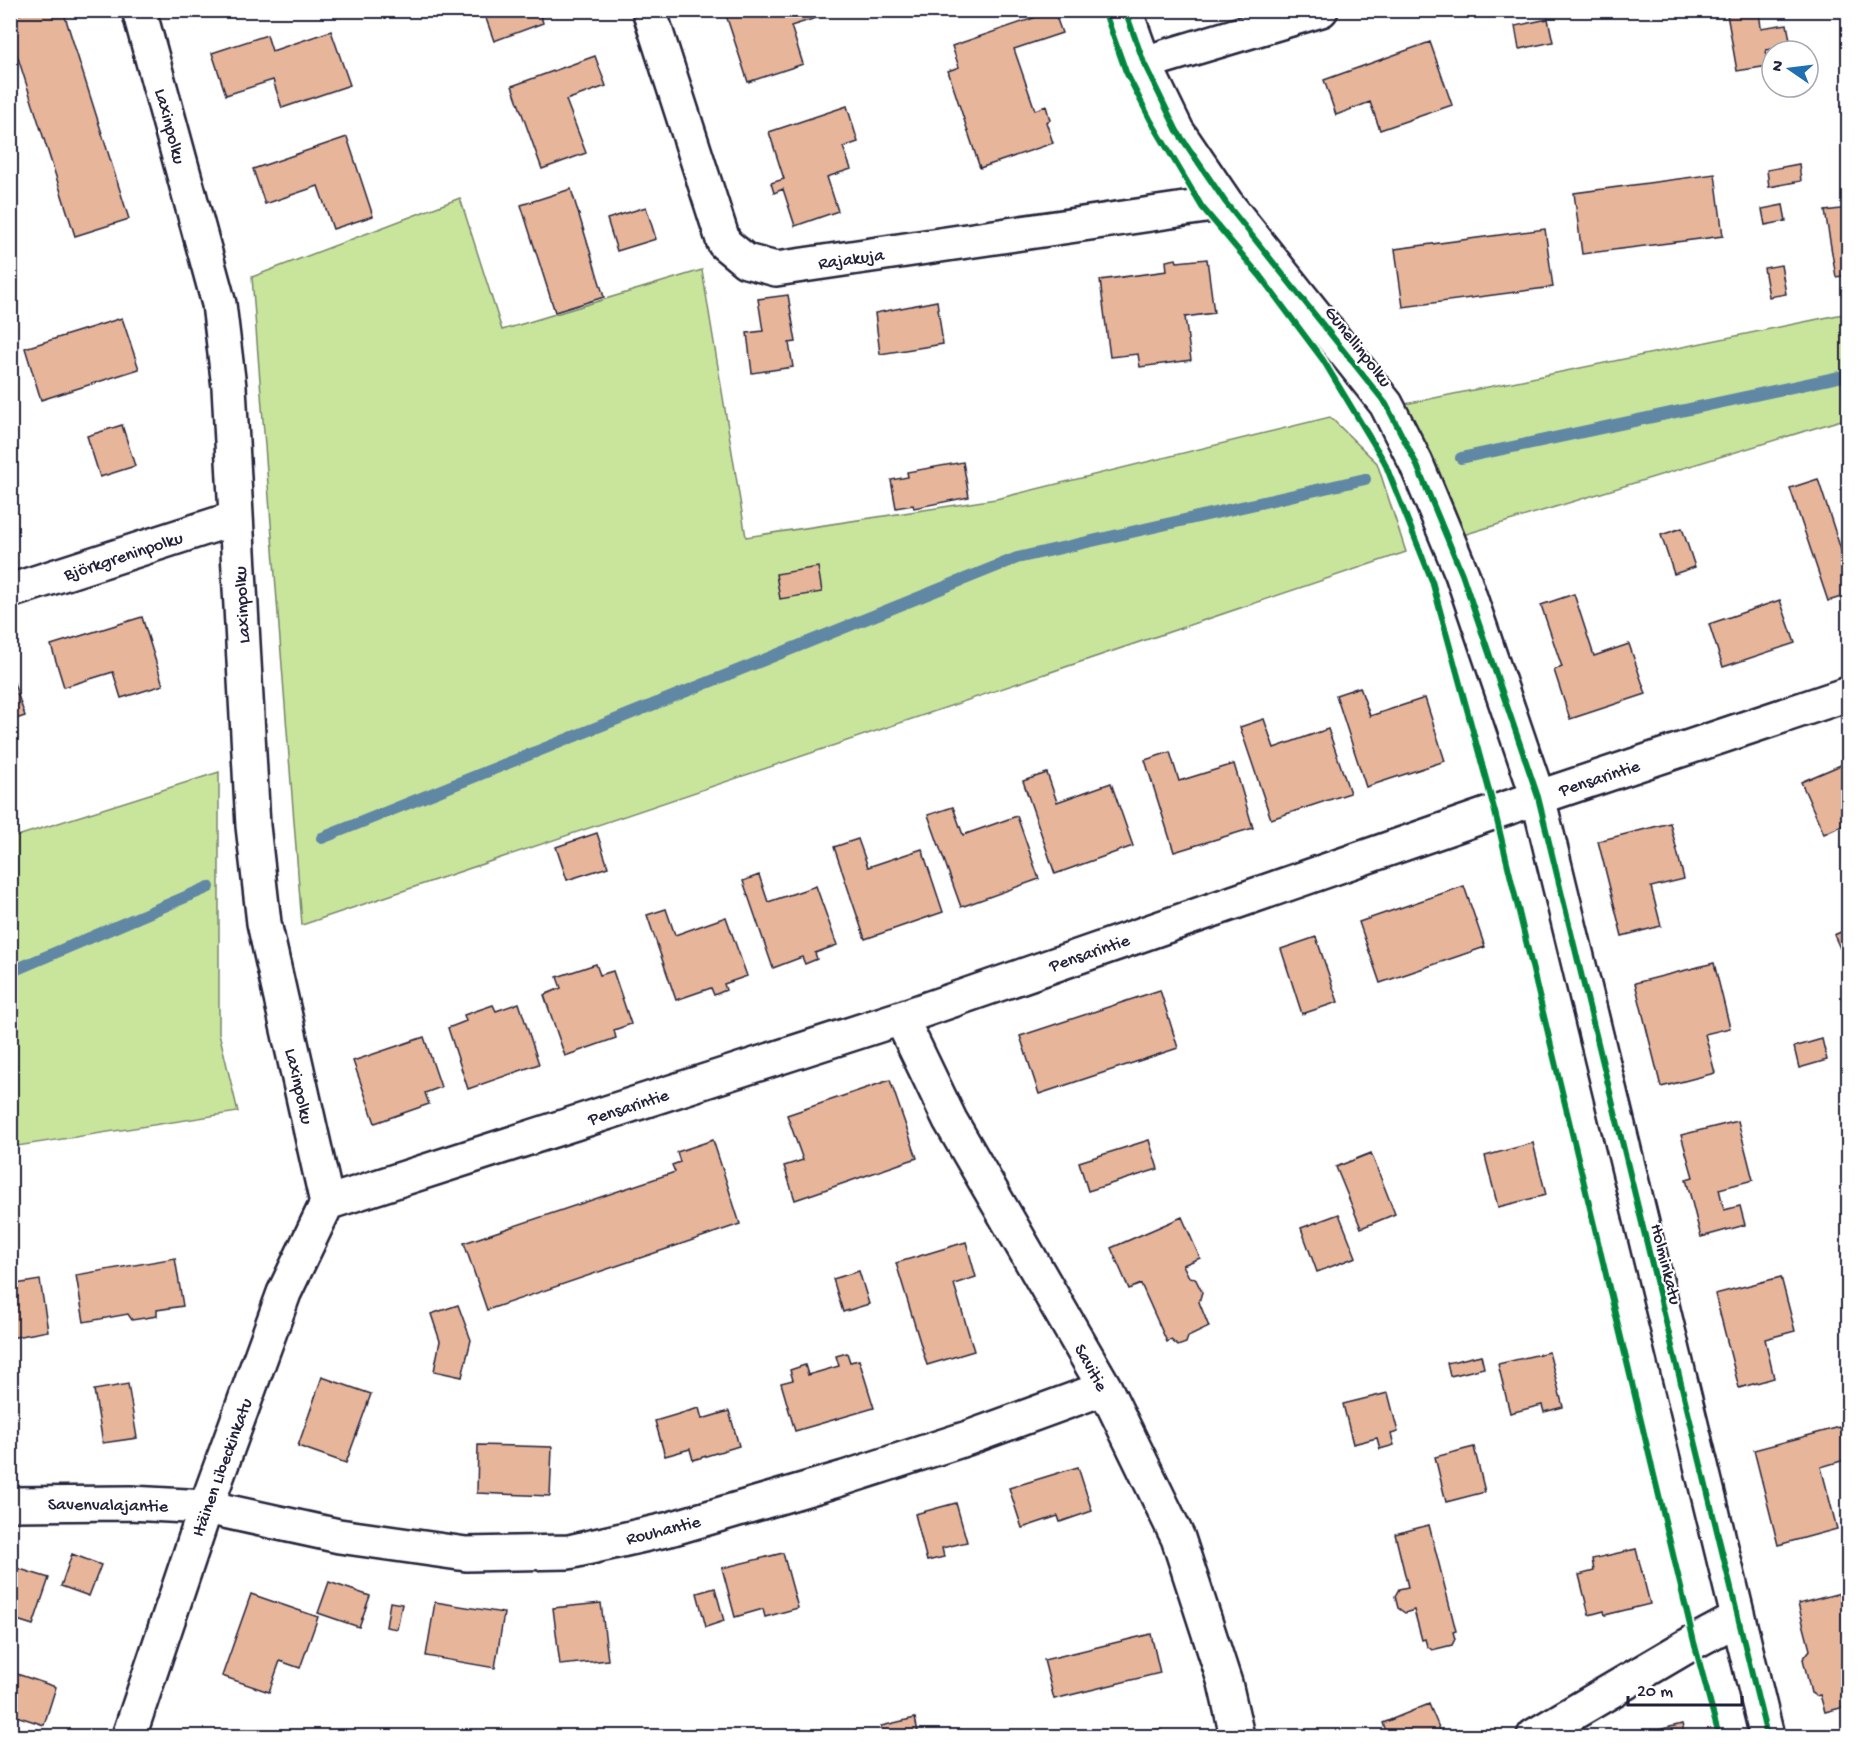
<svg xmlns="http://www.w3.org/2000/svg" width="1859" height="1747" viewBox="0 0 1859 1747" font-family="'Gochi Hand',sans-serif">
  <rect width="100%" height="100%" fill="#fff"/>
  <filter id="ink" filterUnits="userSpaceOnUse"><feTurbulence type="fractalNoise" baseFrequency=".0167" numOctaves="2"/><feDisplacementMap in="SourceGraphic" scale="12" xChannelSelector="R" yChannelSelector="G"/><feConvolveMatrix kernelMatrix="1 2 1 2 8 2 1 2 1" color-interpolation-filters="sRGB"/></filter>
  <g filter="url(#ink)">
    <!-- green -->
    <path fill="#c9e59c" stroke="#76846c" stroke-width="1.5" d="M460 198 502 330 702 270 746 537 996 499 1330 417 1377 463 1406 552 302 925 252 277Z
      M1848 313V418L1463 535 1451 501 1405 404Z
      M219 772V1033L238 1112 11 1147V838Z"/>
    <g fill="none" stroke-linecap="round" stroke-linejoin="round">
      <!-- stream -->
      <path stroke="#6087a4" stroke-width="12" d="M1461 458 1848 375
        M322 838 1017 558 1365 479
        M10 972 209 887"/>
    </g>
    <!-- building -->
    <path fill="#e7b59a" stroke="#22223b" stroke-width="1.5" d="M32 10H63L129 219 75 236 10 33V17Z
      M483 10H539L543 23 494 41Z
      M731 10H838V11L791 26 803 64 748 82 725 12Z
      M937 10H960L940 17Z
      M1749 10H1759L1761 28 1787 24 1791 46 1766 50 1768 66 1737 71 1727 14Z
      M1054 11 1062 33 1014 49 1035 110 1046 106 1050 120 1046 122 1053 143 980 168 948 71 959 67 952 46Z
      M1548 19 1553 42 1519 49 1515 26Z
      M331 31 350 85 282 108 273 80 226 95 212 53 267 35 272 51Z
      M1430 42 1452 105 1380 130 1370 102 1336 115 1324 80Z
      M595 56 606 86 566 100 586 153 542 169 512 86Z
      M847 106 858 142 843 147 851 169 827 177 838 211 795 226 783 189 774 193 771 183 784 179 769 132Z
      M347 137 373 216 333 229 318 186 265 204 253 169Z
      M1799 164 1801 181 1769 187 1767 170Z
      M1715 174 1723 236 1582 254 1574 193Z
      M571 189 604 297 555 312 521 205Z
      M1783 205 1786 221 1765 225 1762 209Z
      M646 207 656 239 617 251 607 219Z
      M1848 208V275L1836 277 1825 211Z
      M1545 229 1553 287 1403 307 1395 249Z
      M1176 259 1177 262 1207 259 1214 313 1185 317 1191 360 1140 367 1138 354 1110 357 1100 280 1167 271 1166 261Z
      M1781 265 1786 294 1769 297 1764 268Z
      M788 295 796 342 789 343 793 367 752 373 747 333 763 331 758 299Z
      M937 301 943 344 880 354 875 313Z
      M122 318 139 369 41 400 25 348Z
      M122 425 135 466 100 477 87 436Z
      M963 462 969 497 914 508 913 505 896 508 891 480 908 477 907 472Z
      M1818 479 1845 562 1848 561V595L1828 601 1790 488Z
      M1682 528 1695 567 1674 574 1661 535Z
      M818 567 822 592 780 599 776 574Z
      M1574 594 1594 656 1629 644 1646 694 1570 719 1554 670 1562 667 1541 605Z
      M1780 600 1795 643 1723 667 1709 624Z
      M142 617 163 685 121 698 113 672 64 687 51 645Z
      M10 671 25 716 10 721Z
      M1360 687 1370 716 1425 698 1445 761 1366 787 1336 695Z
      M1264 719 1274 748 1328 729 1350 793 1271 819 1240 727Z
      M1170 752 1179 781 1234 764 1253 828 1174 852 1145 760Z
      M1848 762V823L1824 834 1801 782Z
      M1047 773 1057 802 1111 783 1133 846 1055 874 1023 781Z
      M953 807 963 835 1017 816 1039 879 961 907 928 815Z
      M1670 823 1684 879 1651 887 1661 926 1622 936 1598 841Z
      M597 833 608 867 567 880 556 847Z
      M858 839 868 867 922 849 943 912 865 939 834 847Z
      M759 875 768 902 816 886 837 945 815 953 817 959 805 964 802 957 773 968 743 881Z
      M1464 886 1485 947 1380 983 1359 922Z
      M666 909 675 935 726 917 747 976 724 984 726 990 714 995 711 988 676 1000 647 915Z
      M1848 929V966L1834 935Z
      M1316 937 1338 1002 1302 1014 1281 949Z
      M1714 963 1730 1028 1705 1034 1715 1073 1661 1087 1635 983Z
      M596 964 600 975 613 971 631 1024 614 1030 616 1038 565 1056 544 995 561 988 557 977Z
      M1160 990 1178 1048 1039 1094 1020 1036Z
      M519 1003 539 1064 468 1089 448 1028 466 1021 464 1015 493 1005 496 1011Z
      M424 1037 441 1087 425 1093 429 1104 375 1123 353 1061Z
      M1822 1039 1827 1060 1799 1068 1794 1047Z
      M890 1080 917 1158 795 1200 784 1166 803 1160 787 1115Z
      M1738 1121 1753 1180 1719 1189 1724 1210 1740 1206 1745 1225 1701 1237 1686 1179 1693 1177 1681 1135Z
      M713 1140 740 1224 487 1310 464 1243 675 1172 672 1165 680 1162 677 1152Z
      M1149 1140 1158 1169 1088 1191 1079 1162Z
      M1533 1143 1546 1195 1498 1207 1485 1156Z
      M1371 1153 1395 1214 1361 1228 1336 1167Z
      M1339 1214 1356 1257 1317 1272 1301 1228Z
      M1182 1217 1200 1258 1183 1265 1189 1277 1195 1278 1202 1292 1199 1302 1209 1327 1188 1337 1186 1343 1178 1346 1171 1340 1167 1342 1141 1284 1129 1289 1111 1248Z
      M966 1242 976 1277 954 1284 974 1351 927 1365 896 1263Z
      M175 1258 183 1306 157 1310V1316L132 1320 128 1314 84 1322 76 1275Z
      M859 1271 869 1304 843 1312 833 1279Z
      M1781 1277 1795 1331 1765 1339 1774 1378 1739 1388 1715 1294Z
      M40 1280 48 1331 10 1338V1285Z
      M458 1305 471 1340 462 1377 434 1371 440 1341 431 1314Z
      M1549 1352 1563 1407 1544 1412 1542 1405 1510 1413 1498 1364Z
      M847 1353 850 1362 859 1360 874 1408 795 1431 781 1383 793 1380 790 1370 805 1365 808 1375 839 1366 836 1356Z
      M1481 1355 1484 1368 1450 1376 1447 1363Z
      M322 1377 371 1394 346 1463 298 1446Z
      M128 1384 137 1438 103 1443 94 1390Z
      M1388 1393 1398 1432 1391 1434 1394 1445 1380 1449 1377 1438 1353 1444 1343 1404Z
      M699 1408 702 1419 729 1411 739 1446 693 1460 690 1449 665 1456 655 1421Z
      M1840 1427 1848 1459 1821 1467 1837 1529 1778 1545 1754 1450Z
      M478 1445 552 1447 550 1496 477 1493Z
      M1474 1447 1485 1492 1446 1502 1435 1457Z
      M1078 1467 1092 1511 1060 1522 1058 1516 1022 1528 1009 1488Z
      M956 1503 967 1542 942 1548 944 1557 927 1561 915 1514Z
      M1429 1525 1456 1631 1453 1632 1455 1639 1452 1645 1432 1650 1427 1646 1425 1639 1422 1640 1414 1610 1405 1613 1398 1608 1395 1596 1399 1589 1408 1587 1395 1534Z
      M1636 1549 1650 1604 1605 1615 1604 1611 1589 1615 1579 1575 1594 1571 1592 1559Z
      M783 1553 798 1608 765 1617 763 1609 735 1617 722 1568Z
      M72 1554 101 1565 89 1596 61 1586Z
      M10 1566 49 1578 33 1625 17 1620 10 1638Z
      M329 1582 370 1596 359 1627 318 1613Z
      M715 1588 724 1621 706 1627 697 1593Z
      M1848 1591V1706L1825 1712 1820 1695 1816 1696 1811 1693 1803 1659 1810 1650 1798 1604Z
      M251 1594 318 1617 300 1668 280 1661 269 1692 222 1676Z
      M390 1602 402 1604 397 1629 386 1627Z
      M435 1602 504 1613 495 1668 426 1656Z
      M601 1603 608 1660 560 1665 553 1608Z
      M1151 1634 1160 1673 1054 1699 1044 1660Z
      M14 1673 56 1687 44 1725 10 1714V1683Z
      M1429 1704 1440 1730 1425 1736H1388L1383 1723Z
      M915 1718 918 1732 909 1734 910 1736H883L881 1726Z
      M1682 1724 1685 1736H1635Z
      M1160 1729 1165 1733 1164 1736H1107Z"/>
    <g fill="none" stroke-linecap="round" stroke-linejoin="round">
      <!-- minor casing -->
      <g stroke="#22223b" stroke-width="38">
        <path id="minor" d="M139 10 219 304 229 387 253 826 264 923 327 1203
          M649 10 724 243 746 261 776 269 1226 203
          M1125 10 1144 63 1177 131 1226 203 1386 404 1416 463 1462 574 1538 797 1767 1736
          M1144 63 1321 10
          M10 591 236 518
          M901 1018 950 1120 1105 1388 1178 1538 1225 1683 1237 1736
          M327 1203 901 1018 1495 812 1848 694
          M10 1504 130 1503 206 1507 339 1536 466 1554 569 1552 670 1529 844 1478 968 1438 1105 1388
          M129 1736 206 1507 284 1293 327 1203
          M1534 1736 1694 1642 1737 1619"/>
      </g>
      <!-- minor -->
      <use href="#minor" stroke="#fff" stroke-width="33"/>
      <!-- cycleway casing -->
      <g stroke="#fff" stroke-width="10">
        <path id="cycleway" d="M1104 10 1126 72 1151 121 1202 207 1260 276 1323 360 1384 461 1432 581 1495 812 1694 1642 1719 1736
          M1125 10 1144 63 1177 131 1226 203 1386 404 1416 463 1462 574 1538 797 1767 1736"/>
      </g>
      <!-- cycleway -->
      <use href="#cycleway" stroke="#00873e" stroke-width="6"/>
    </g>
  </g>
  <g text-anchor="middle" stroke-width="4.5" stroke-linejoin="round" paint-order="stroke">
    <!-- street labels -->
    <g font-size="18" fill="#22223b" stroke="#fff">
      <text transform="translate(171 126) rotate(75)" y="6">Laxinpolku</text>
      <text transform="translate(851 258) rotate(-8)" y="6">Rajakuja</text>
      <text transform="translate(1359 346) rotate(52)" y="6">Gunellinpolku</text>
      <text transform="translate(123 555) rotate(-18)" y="6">Björkgreninpolku</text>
      <text transform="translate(241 605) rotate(-93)" y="6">Laxinpolku</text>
      <text transform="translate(1599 777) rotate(-18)" y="6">Pensarintie</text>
      <text transform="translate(1089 952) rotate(-19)" y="6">Pensarintie</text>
      <text transform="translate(300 1086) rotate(77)" y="6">Laxinpolku</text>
      <text transform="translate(628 1106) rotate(-18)" y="6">Pensarintie</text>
      <text transform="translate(1667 1264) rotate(76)" y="6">Holminkatu</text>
      <text transform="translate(1092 1367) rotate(61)" y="6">Savitie</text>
      <text transform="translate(221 1467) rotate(-70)" y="6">Itäinen Libeckinkatu</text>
      <text transform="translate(108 1504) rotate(1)" y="6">Savenvalajantie</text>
      <text transform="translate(663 1529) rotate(-14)" y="6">Rouhantie</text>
    </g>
  </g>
  <!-- margin -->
  <rect width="1859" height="1747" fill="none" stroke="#fff" stroke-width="36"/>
  <rect x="18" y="18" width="1823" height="1711" fill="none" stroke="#22223b" stroke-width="2" filter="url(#ink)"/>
  <!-- north arrow -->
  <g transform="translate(1790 69) rotate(284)"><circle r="28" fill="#ffffff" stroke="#a7a7b1" stroke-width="1.5"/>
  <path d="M0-4.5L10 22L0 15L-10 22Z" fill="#1f6fb2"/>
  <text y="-9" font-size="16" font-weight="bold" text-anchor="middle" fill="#22223b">N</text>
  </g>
  <!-- scale -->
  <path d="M1628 1696v9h114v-9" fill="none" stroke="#22223b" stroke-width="3"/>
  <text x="1637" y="1696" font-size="18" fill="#22223b" stroke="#ffffff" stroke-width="4.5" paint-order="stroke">20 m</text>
</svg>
